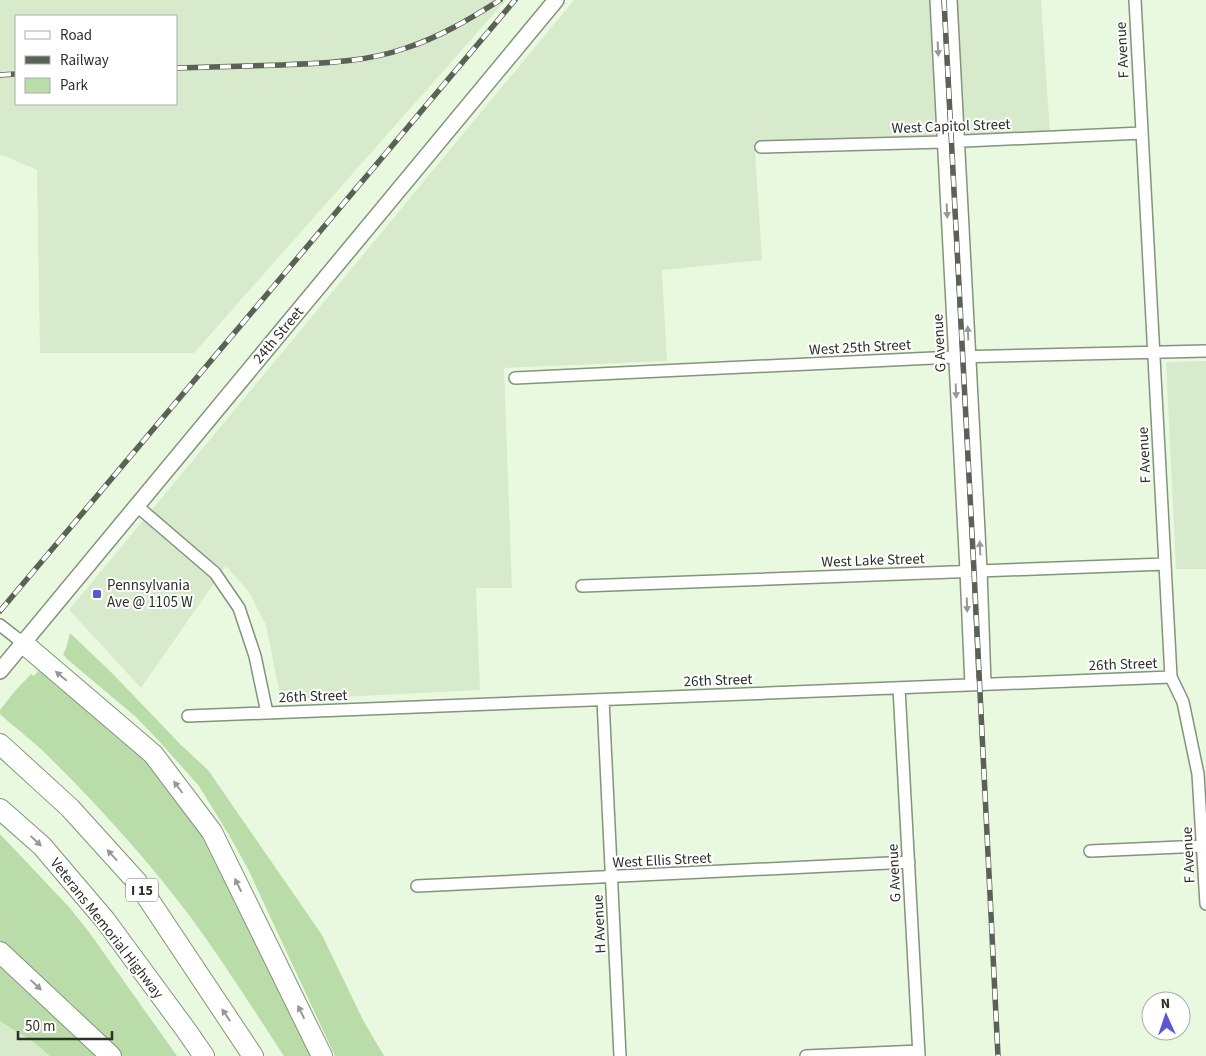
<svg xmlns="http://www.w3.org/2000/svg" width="1206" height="1056" viewBox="0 0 1206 1056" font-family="'Source Sans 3',sans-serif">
  <rect width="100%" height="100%" fill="#e8f9df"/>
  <!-- built -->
  <path fill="#d7ebcc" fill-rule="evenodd" d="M0 0H506L194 353H40L37 170 0 154ZM176 16V104H16V16Z
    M574 0H1041L1050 133 755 152 762 260 662 270 667 361 504 368 512 588H476L480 690 281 700 266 625 249 592 226 566 141 688 69 610Z
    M1206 361V569H1176L1166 362Z
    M0 1001 51 1056H0Z"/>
  <!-- green -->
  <path fill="#badca8" d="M70 633 112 673 181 745 208 770 322 935 363 1020 384 1056H335L248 869 229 835 199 786 159 741 136 717 67 659 63 654C67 649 68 640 70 633Z
    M38 671H43L156 769 208 844 315 1056H284C253 1009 223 961 189 915 146 858 97 804 46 754 32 740 15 728 0 714V710L15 691 31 674 34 676Z
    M0 834 69 907 89 932 177 1056H120L71 1003 0 940Z
    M0 964 99 1056H50L35 1043 0 1021Z"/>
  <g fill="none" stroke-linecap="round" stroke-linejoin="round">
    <!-- street casing -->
    <g stroke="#84937c" stroke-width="14">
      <path id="street" d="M936 0 966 571 971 685
        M951 0 981 570 985 684
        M1135 0 1171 677 1183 702 1198 774 1206 904
        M761 147 943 142 1142 133
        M515 378 954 357 1206 351
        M137 506 215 573 239 608 255 656 267 713
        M582 586 1165 564
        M0 625 23 643
        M899 688 919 1056
        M603 700 620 1056
        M188 716 1171 677
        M1090 851 1203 846
        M417 886 909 862
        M806 1056 919 1051"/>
    </g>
    <!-- secondary casing -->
    <g stroke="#84937c" stroke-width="18">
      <path id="secondary" d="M0 671 556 0"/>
    </g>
    <!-- highway casing -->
    <g stroke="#84937c" stroke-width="22">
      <path id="highway" d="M23 643 153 754 212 832 322 1056
        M0 744 70 808 137 882 253 1056
        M0 809 42 846 105 920 186 1030 204 1056
        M0 952 111 1056"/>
    </g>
    <!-- street -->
    <use href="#street" stroke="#fff" stroke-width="11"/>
    <!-- secondary -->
    <use href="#secondary" stroke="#fff" stroke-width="15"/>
    <!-- highway -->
    <use href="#highway" stroke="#fff" stroke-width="20"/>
    <!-- rail casing -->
    <g stroke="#596254" stroke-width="5.5">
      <path id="rail" d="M944 0 974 571 998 1056
        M176 68C212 67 247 66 282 65 325 63 366 62 406 48 440 37 470 19 500 0
        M0 75 16 74
        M0 611 515 0"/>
    </g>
    <!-- rail -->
    <use href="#rail" stroke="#fff" stroke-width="4" stroke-dasharray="11" stroke-linecap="butt"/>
  </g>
  <!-- one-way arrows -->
  <defs><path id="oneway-solid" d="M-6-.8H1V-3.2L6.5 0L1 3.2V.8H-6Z" transform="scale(1.25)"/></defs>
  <g fill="#959893">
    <use href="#oneway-solid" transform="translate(938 49) rotate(87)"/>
    <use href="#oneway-solid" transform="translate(947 211) rotate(87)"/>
    <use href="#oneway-solid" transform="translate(968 333) rotate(-93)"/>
    <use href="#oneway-solid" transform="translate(956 391) rotate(87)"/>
    <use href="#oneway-solid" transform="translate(980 548) rotate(-93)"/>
    <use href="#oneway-solid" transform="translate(967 605) rotate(88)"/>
    <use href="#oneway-solid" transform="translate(61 676) rotate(-140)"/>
    <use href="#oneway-solid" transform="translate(178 787) rotate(-127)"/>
    <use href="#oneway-solid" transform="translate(36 841) rotate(43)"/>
    <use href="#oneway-solid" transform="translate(112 855) rotate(-132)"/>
    <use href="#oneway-solid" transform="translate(238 885) rotate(-116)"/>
    <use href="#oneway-solid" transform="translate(36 985) rotate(43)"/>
    <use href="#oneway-solid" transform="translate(301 1012) rotate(-116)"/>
    <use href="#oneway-solid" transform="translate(226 1015) rotate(-124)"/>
  </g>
  <!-- markers -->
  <rect fill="#5d58d1" stroke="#fff" stroke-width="2" x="92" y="589" width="10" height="10" rx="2.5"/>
  <g text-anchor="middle" stroke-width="4" stroke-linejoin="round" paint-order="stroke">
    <!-- shield labels -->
    <rect fill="#fff" stroke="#6b6f68" stroke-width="1" x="126" y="878.5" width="32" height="23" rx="4"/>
    <g font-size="14" font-weight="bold" fill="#2b3127">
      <text x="142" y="895">I 15</text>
    </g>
    <!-- street labels -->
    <g font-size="15" fill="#2b3127" stroke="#fff">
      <text transform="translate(1122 50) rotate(-93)" y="5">F Avenue</text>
      <text transform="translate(951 126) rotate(-2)" y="5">West Capitol Street</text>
      <text transform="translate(278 335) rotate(-50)" y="5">24th Street</text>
      <text transform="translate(939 343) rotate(-93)" y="5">G Avenue</text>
      <text transform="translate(860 347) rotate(-3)" y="5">West 25th Street</text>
      <text transform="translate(1144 455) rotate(-93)" y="5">F Avenue</text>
      <text transform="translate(873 560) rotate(-2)" y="5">West Lake Street</text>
      <text transform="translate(1123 664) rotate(-2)" y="5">26th Street</text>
      <text transform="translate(718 680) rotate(-2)" y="5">26th Street</text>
      <text transform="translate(313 696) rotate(-2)" y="5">26th Street</text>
      <text transform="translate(1188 855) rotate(-93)" y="5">F Avenue</text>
      <text transform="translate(662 860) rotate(-3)" y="5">West Ellis Street</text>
      <text transform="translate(894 873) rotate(-93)" y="5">G Avenue</text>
      <text transform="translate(599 924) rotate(-93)" y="5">H Avenue</text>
      <text transform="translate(107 928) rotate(52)" y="5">Veterans Memorial Highway</text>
    </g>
    <!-- poi labels -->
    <g font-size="15" fill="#2b3127" stroke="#fff" text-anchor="start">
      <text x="107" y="590">Pennsylvania<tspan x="107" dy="17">Ave @ 1105 W</tspan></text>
    </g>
  </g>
  <!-- legend -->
  <rect x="15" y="15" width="162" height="90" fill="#ffffff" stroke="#aaada9"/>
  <rect x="25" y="31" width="25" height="8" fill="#ffffff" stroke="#aaada9"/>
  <text x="60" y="40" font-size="15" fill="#2b3127">Road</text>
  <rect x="25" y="56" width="25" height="8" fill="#596254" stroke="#aaada9"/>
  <text x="60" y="65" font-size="15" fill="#2b3127">Railway</text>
  <rect x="25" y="78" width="25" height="15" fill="#badca8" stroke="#aaada9"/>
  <text x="60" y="90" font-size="15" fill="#2b3127">Park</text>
  <!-- north arrow -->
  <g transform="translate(1166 1016) rotate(357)"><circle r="24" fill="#ffffff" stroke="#aaada9"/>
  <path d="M0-4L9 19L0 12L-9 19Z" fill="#5d58d1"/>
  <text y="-8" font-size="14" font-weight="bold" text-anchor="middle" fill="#2b3127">N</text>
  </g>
  <!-- scale -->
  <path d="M18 1031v8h94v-8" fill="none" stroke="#2b3127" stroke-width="2.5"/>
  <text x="25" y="1031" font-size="15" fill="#2b3127" stroke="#ffffff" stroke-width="4" paint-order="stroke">50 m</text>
</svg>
